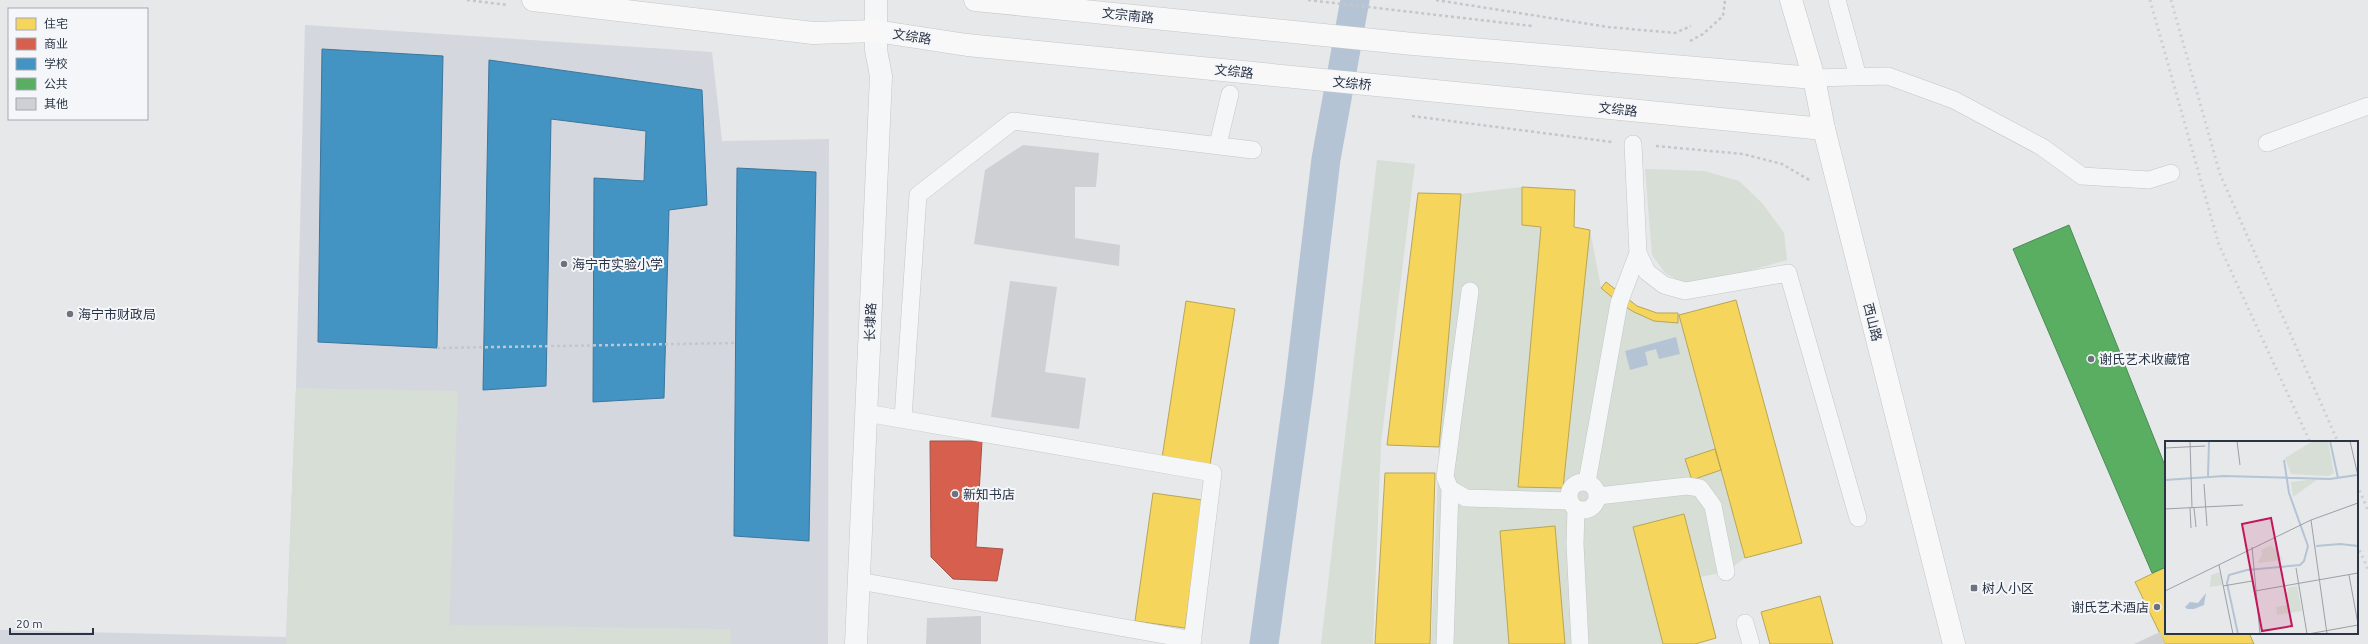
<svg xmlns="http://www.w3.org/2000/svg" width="2368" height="644" viewBox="0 0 2368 644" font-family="Ubuntu,'Noto Sans SC',sans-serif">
  <rect width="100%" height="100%" fill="#e6e8ea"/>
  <!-- built -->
  <path fill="#d4d7dd" d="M305 25 712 52 722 141 829 139 828 644H0V630L286 637 296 388Z"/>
  <!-- green -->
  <path fill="#d6ded6" d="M1377 160 1415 164 1381 443 1373 644H1321Z
    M1645 169 1704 171 1739 181 1763 204 1784 233 1787 260 1698 285 1681 282 1665 273 1652 255Z
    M1522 187V225L1574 227 1590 230 1601 288 1654 321 1678 323V313L1682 315 1802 543 1745 558 1726 572 1700 577 1716 638 1695 644H1431L1439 447 1461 194Z
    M296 388 458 391 449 634 450 625 730 629 731 644H286Z"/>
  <!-- water -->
  <path fill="#b4c4d5" d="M1676 337 1680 354 1659 359 1656 349 1645 352 1648 365 1630 370 1625 351Z"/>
  <!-- homes -->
  <path fill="#f6d55c" stroke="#b9a555" d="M1522 187 1575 190 1574 227 1590 230 1563 488 1518 487 1541 227 1522 225Z
    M1418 193 1461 194 1439 447 1387 445Z
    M1606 282 1637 306 1657 313H1678V323L1654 321 1634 312 1619 303 1601 288Z
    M1736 300 1802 543 1745 558 1679 315Z
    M1186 301 1235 309 1210 465 1162 458Z
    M1715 449 1721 470 1692 480 1685 459Z
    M1385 473H1435L1430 644H1375Z
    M1153 493 1203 500 1185 628 1135 621Z
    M1684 514 1716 638 1695 644H1663L1633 527Z
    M1555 526 1565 644H1509L1500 531Z
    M2166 567V633H2249L2254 644H2165L2135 582Z
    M1820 596 1833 644H1770L1761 612Z"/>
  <!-- shops -->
  <path fill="#d6604d" stroke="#a3534b" d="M930 441H982L976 547 1003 549 997 581 953 579 931 557Z"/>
  <!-- schools -->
  <path fill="#4393c3" stroke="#3c769d" d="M322 49 443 56 437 348 318 342Z
    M489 60 702 90 707 205 669 210 664 398 593 402 594 178 644 181 646 131 551 119 546 386 483 390Z
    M737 168 816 172 809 541 734 536Z"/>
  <!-- public -->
  <path fill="#5aae61" stroke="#4c8959" d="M2069 225 2166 468V567L2152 573 2013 249Z"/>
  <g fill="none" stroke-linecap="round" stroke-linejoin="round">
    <!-- canal -->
    <path stroke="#b4c4d5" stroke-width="29" d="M1264 644 1299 388 1326 159 1355 0"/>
  </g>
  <!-- building -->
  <path fill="#ced0d3" d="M1023 145 1099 153 1096 187H1075V238L1120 245 1119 266 974 244 985 170Z
    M1010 281 1057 287 1045 372 1086 378 1079 429 991 417Z
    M981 616V644H926L927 618Z
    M2160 632 2165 644H2134Z"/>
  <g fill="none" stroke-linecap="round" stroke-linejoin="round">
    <!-- service casing -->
    <g stroke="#c4c6c8" stroke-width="18">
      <path id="service" d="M1837 0 1858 77
        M1814 78 1888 76 1954 100 2042 147 2082 176 2149 180 2171 173
        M2267 143 2368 106
        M1218 144 1230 94
        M1633 144 1638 253 1647 272 1664 285 1685 291 1788 273 1858 518
        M1470 291 1445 477 1450 489 1466 498 1569 501
        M866 413 1213 473 1192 644
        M903 418 918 195 1013 121 1253 150
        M1569 496a14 14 0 1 1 28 0a14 14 0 1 1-28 0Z
        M1587 482 1619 303 1638 253
        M1598 496 1687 486 1700 488 1713 506 1726 572
        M1576 508 1575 544 1580 644
        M859 581 1193 640
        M1745 623 1751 644
        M1445 644 1450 489"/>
    </g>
    <!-- tertiary casing -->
    <g stroke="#c4c6c8" stroke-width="23">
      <path id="tertiary" d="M856 644 881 76 876 50V0"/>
    </g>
    <!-- secondary casing -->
    <g stroke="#c4c6c8" stroke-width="23">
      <path id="secondary" d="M533 0 813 33 876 31 967 45 1824 129
        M975 0 1413 44 1814 78"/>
    </g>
    <!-- primary casing -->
    <g stroke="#c2c5c8" stroke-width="23">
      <path id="primary" d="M1791 0 1814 78 1824 129 1954 644"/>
    </g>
    <!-- path -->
    <path stroke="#c5c6ca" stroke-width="2.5" stroke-dasharray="3 3" stroke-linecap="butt" d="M467 0 508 5
      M1308 0 1532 26
      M1436 0 1608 27 1675 33 1691 26
      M1690 41 1703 34 1723 16 1725 0
      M1412 116 1612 142
      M1656 146 1743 154 1782 164 1811 181
      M437 348 736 343"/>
    <!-- service -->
    <use href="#service" stroke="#f5f6f7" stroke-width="17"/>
    <!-- tertiary -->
    <use href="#tertiary" stroke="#f5f6f7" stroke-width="22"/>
    <!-- secondary -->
    <use href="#secondary" stroke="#f8f8f8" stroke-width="22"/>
    <!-- primary -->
    <use href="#primary" stroke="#f8f8f8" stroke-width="22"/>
    <!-- rail -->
    <path stroke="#cecfd2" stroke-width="3" stroke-dasharray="2 4" stroke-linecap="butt" d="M2150 0 2219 245 2310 442
      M2171 0 2220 174 2338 442
      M2357 485 2368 510
      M2357 545 2368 569"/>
  </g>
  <!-- markers -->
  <g fill="#6c737f" stroke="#f4f6f9" stroke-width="1.5">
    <circle cx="564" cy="264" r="4"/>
    <circle cx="70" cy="314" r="4"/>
    <circle cx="2091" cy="359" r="4"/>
    <circle cx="955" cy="494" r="4"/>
    <rect x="1970" y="584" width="8" height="8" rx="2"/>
    <circle cx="2157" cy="607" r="4"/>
  </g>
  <g text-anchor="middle" stroke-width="4" stroke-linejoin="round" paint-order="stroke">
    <!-- street labels -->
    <g font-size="13" fill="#2b3445" stroke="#f4f6f9">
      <text transform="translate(1128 15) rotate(6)" y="5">文宗南路</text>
      <text transform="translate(912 36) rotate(9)" y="5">文综路</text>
      <text transform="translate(1234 71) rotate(6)" y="5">文综路</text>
      <text transform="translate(1352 83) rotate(5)" y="5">文综桥</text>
      <text transform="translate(1618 109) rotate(6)" y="5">文综路</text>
      <text transform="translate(870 322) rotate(-88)" y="5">长埭路</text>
      <text transform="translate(1873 322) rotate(76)" y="5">西山路</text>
    </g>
    <!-- poi labels -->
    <g font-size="13" fill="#2b3445" stroke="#f4f6f9" text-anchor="start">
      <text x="572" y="269">海宁市实验小学</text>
      <text x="78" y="319">海宁市财政局</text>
      <text x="2099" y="364">谢氏艺术收藏馆</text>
      <text x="963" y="499">新知书店</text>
      <text x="1982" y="593">树人小区</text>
      <text x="2149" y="612" text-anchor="end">谢氏艺术酒店</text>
    </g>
  </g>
  <!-- overview -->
  <g transform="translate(2165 441)">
    <rect width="193" height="193" fill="#e6e8ea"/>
    <path d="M148 0H163L169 32 164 35 126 33 120 17ZM153 38 128 56 126 41ZM106 104 109 108 111 107 118 119 93 122 97 113 96 109ZM55 131 57 144 45 146 46 134ZM132 145 137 170 112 174 111 166 122 164 120 152 123 151 122 147Z" fill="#d6ded6"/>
    <path d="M41 152 39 164 29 168H22L20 166 25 161 33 162Z" fill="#b4c4d5"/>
    <path fill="none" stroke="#b4c4d5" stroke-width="2" d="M165 0 173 37M43 35 44 0M0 39 59 35 165 38 192 34M151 105 175 103 193 105M73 193 62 142 64 134 82 129 135 124 139 120 143 105 124 52 119 19"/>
    <path fill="none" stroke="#9ba0a8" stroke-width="1" d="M25 0 27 67M72 0 75 24M185 0 193 35M0 7 40 5M39 43 42 85M25 67 26 87M29 67 31 86M0 68 78 64M146 79 162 193M87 106 95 193M54 124 68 193M131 127 142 193M184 134 193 183M58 145 87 140M0 150 146 79 193 62M90 150 193 132M143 193 193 184"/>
    <path fill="#c2185b" fill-opacity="0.15" stroke="#c2185b" stroke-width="2" d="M106 77 127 185 97 190 77 83Z"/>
    <rect width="193" height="193" fill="none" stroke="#2b3445" stroke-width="2"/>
  </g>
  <!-- legend -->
  <rect x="8" y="8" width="140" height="112" fill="#f4f6f9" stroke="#a4a8b1"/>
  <rect x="16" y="18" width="20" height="12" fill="#f6d55c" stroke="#a4a8b1"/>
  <text x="44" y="28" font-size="12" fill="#2b3445">住宅</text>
  <rect x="16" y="38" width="20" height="12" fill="#d6604d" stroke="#a4a8b1"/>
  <text x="44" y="48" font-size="12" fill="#2b3445">商业</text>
  <rect x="16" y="58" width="20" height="12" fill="#4393c3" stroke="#a4a8b1"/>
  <text x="44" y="68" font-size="12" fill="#2b3445">学校</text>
  <rect x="16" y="78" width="20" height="12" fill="#5aae61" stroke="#a4a8b1"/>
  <text x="44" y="88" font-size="12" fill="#2b3445">公共</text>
  <rect x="16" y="98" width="20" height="12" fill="#ced0d3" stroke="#a4a8b1"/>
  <text x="44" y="108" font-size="12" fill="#2b3445">其他</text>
  <!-- scale -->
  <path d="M10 628v6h83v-6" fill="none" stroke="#2b3445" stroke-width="2"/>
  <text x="16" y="628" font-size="12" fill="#2b3445" stroke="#f4f6f9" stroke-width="3" paint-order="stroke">20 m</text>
</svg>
